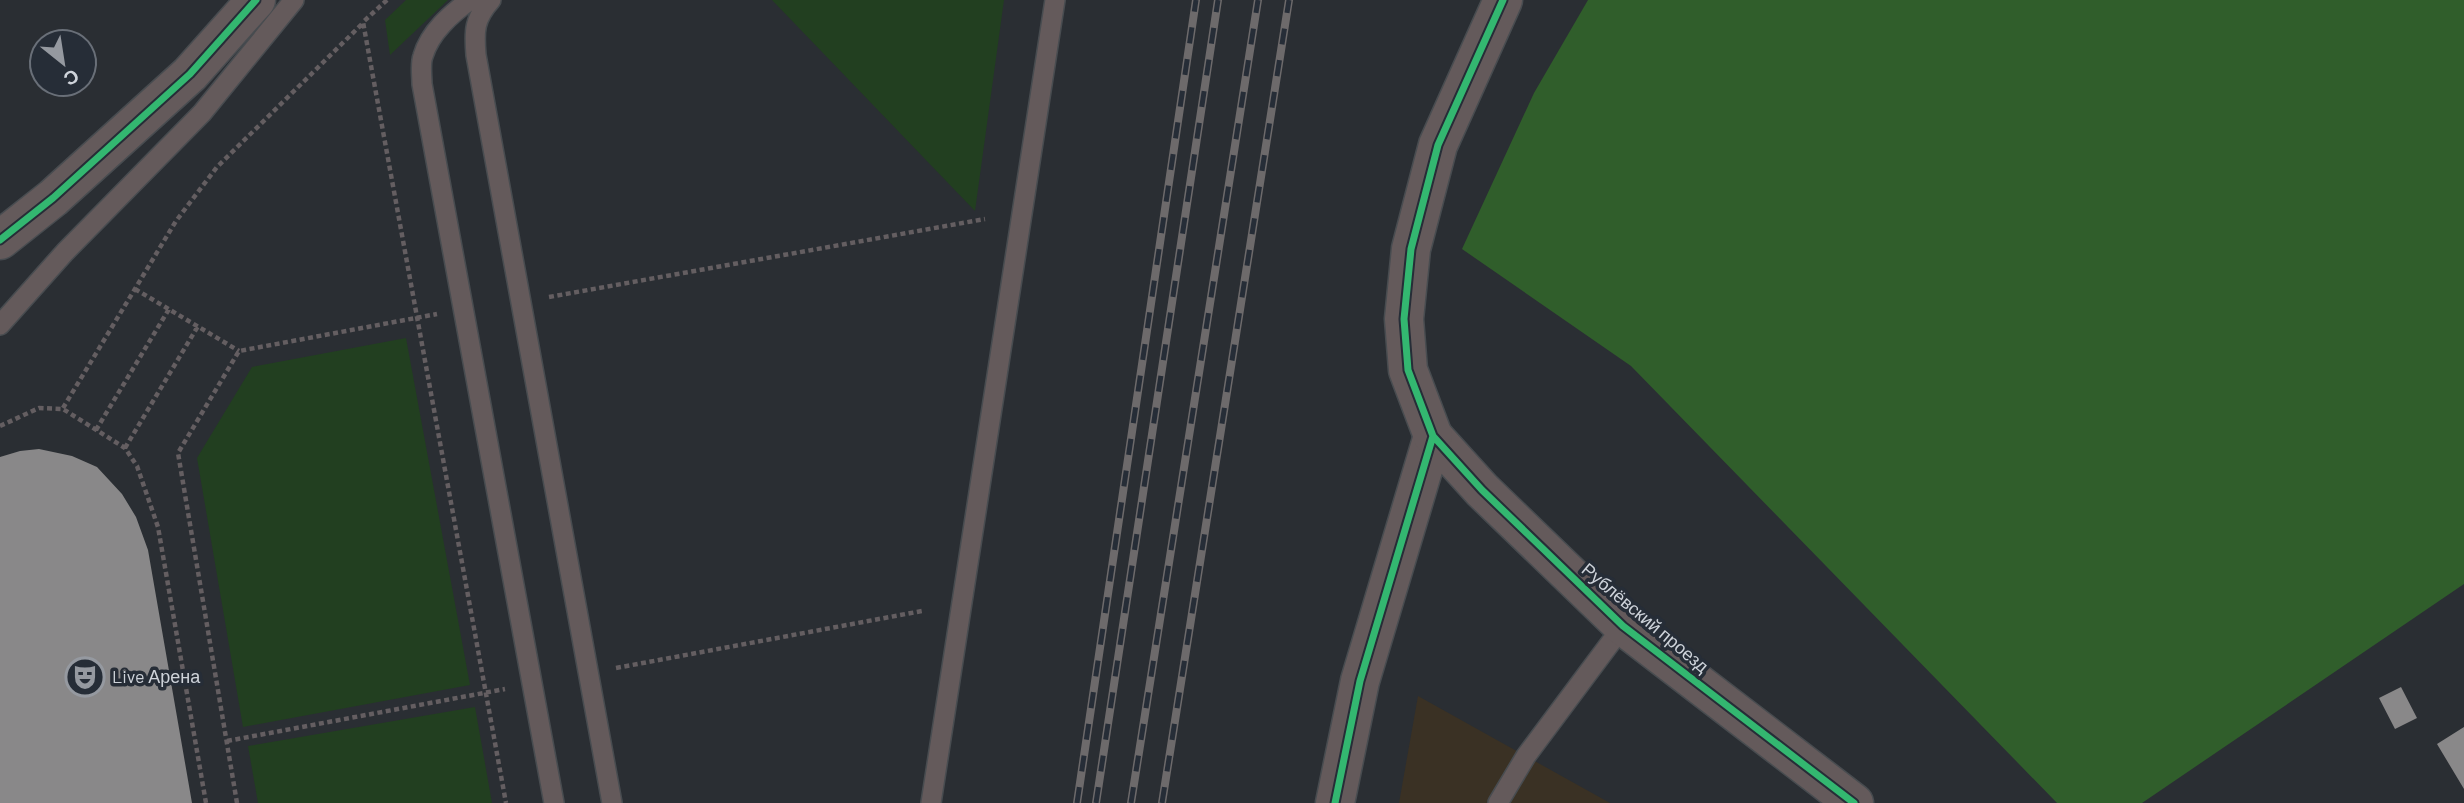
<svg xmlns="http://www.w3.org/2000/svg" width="2464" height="803" viewBox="0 0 2464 803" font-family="Barlow,sans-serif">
  <rect width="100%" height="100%" fill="#2a2e33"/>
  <!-- industrial -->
  <path fill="#3a3124" d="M1418 696 1610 803H1399Z"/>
  <!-- green -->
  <path fill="#223f20" d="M406 0H448L390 55 385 20Z
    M772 0H1004L975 211Z
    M406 338 470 685 243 727 197 458 252 367Z
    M475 707 492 803H258L248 746Z"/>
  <!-- forest -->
  <path fill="#305e2b" d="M1588 0H2464V584L2142 803H2057L1631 366 1462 249 1534 93Z"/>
  <!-- building -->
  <path fill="#898889" d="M39 449 72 456 97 467 122 494 136 517 148 550 192 803H0V457L20 451Z
    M2401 687 2417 718 2395 729 2379 698Z
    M2464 727V789L2437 744Z"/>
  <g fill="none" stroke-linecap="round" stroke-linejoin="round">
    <!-- service casing -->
    <g stroke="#484c50" stroke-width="22">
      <path id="service" d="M470 0C451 14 430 32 423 56 420 64 422 76 422 84L554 803
        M491 0C474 19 474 31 476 55L612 803
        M0 325 65 252 202 113 294 0
        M931 803 1055 0
        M1498 803 1526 756 1623 626"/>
    </g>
    <!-- minor casing -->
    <g stroke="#484c50" stroke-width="41">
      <path id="minor" d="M0 240 53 198 190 74 256 0
        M1433 436 1482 490 1623 626 1854 803
        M1335 803 1360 681 1433 436"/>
    </g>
    <!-- tertiary casing -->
    <g stroke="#484c50" stroke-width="41">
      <path id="tertiary" d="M1433 436 1408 370 1404 319 1411 249 1438 145 1503 0"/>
    </g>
    <!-- path -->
    <path stroke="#645e61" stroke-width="4.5" stroke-dasharray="5 3.5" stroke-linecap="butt" d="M387 0 363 22 506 803
      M135 289 239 351
      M549 297 985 219
      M63 408 176 221 217 167 363 23
      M0 426 39 408 63 409 125 448 137 466 158 527 206 803
      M96 430 169 309
      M125 448 198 326
      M616 668 922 611
      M227 741 505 689
      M237 803 178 453 239 351 437 314"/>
    <!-- service -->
    <use href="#service" stroke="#645a5b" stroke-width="19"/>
    <!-- minor -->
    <use href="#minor" stroke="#645a5b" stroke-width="38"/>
    <!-- tertiary -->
    <use href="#tertiary" stroke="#645a5b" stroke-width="38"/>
    <!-- rail casing -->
    <g stroke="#6d6a6b" stroke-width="8">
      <path id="rail" d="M1077 803 1196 0
        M1096 803 1218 0
        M1131 803 1258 0
        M1162 803 1289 0"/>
    </g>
    <!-- rail -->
    <use href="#rail" stroke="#262d37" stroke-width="5" stroke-dasharray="16" stroke-linecap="butt"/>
    <!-- cycleway casing -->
    <g stroke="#262d37" stroke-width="11">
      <path id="cycleway" d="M0 240 53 198 190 74 256 0
        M1433 436 1482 490 1623 626 1854 803
        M1335 803 1360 681 1433 436 1408 370 1404 319 1411 249 1438 145 1503 0"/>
    </g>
    <!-- cycleway -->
    <use href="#cycleway" stroke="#33b770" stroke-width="7"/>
  </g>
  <!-- icons -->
  <defs>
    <g id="theatre-ring" transform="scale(2.0125)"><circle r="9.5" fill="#262d37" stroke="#9599a0" stroke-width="1.5"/><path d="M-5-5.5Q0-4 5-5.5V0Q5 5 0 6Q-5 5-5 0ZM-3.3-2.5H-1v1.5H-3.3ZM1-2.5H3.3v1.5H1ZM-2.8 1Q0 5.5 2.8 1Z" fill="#9599a0"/></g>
  </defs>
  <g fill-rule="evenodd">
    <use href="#theatre-ring" x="85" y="677"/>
  </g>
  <g text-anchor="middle" stroke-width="7" stroke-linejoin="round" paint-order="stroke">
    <!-- street labels -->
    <g font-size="18" fill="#ced3da" stroke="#262d37">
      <text transform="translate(1645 618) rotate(40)" y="6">Рублёвский проезд</text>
    </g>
    <!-- poi labels -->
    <g font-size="18" fill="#ced3da" stroke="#262d37" text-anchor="start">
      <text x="112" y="683">Live Арена</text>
    </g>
  </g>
  <!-- north arrow -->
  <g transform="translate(63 63) rotate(150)"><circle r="33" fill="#262d37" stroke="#696f78" stroke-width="2"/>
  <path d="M0-5L12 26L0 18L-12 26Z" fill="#9599a0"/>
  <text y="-10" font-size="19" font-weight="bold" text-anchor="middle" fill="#ced3da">С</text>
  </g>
</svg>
